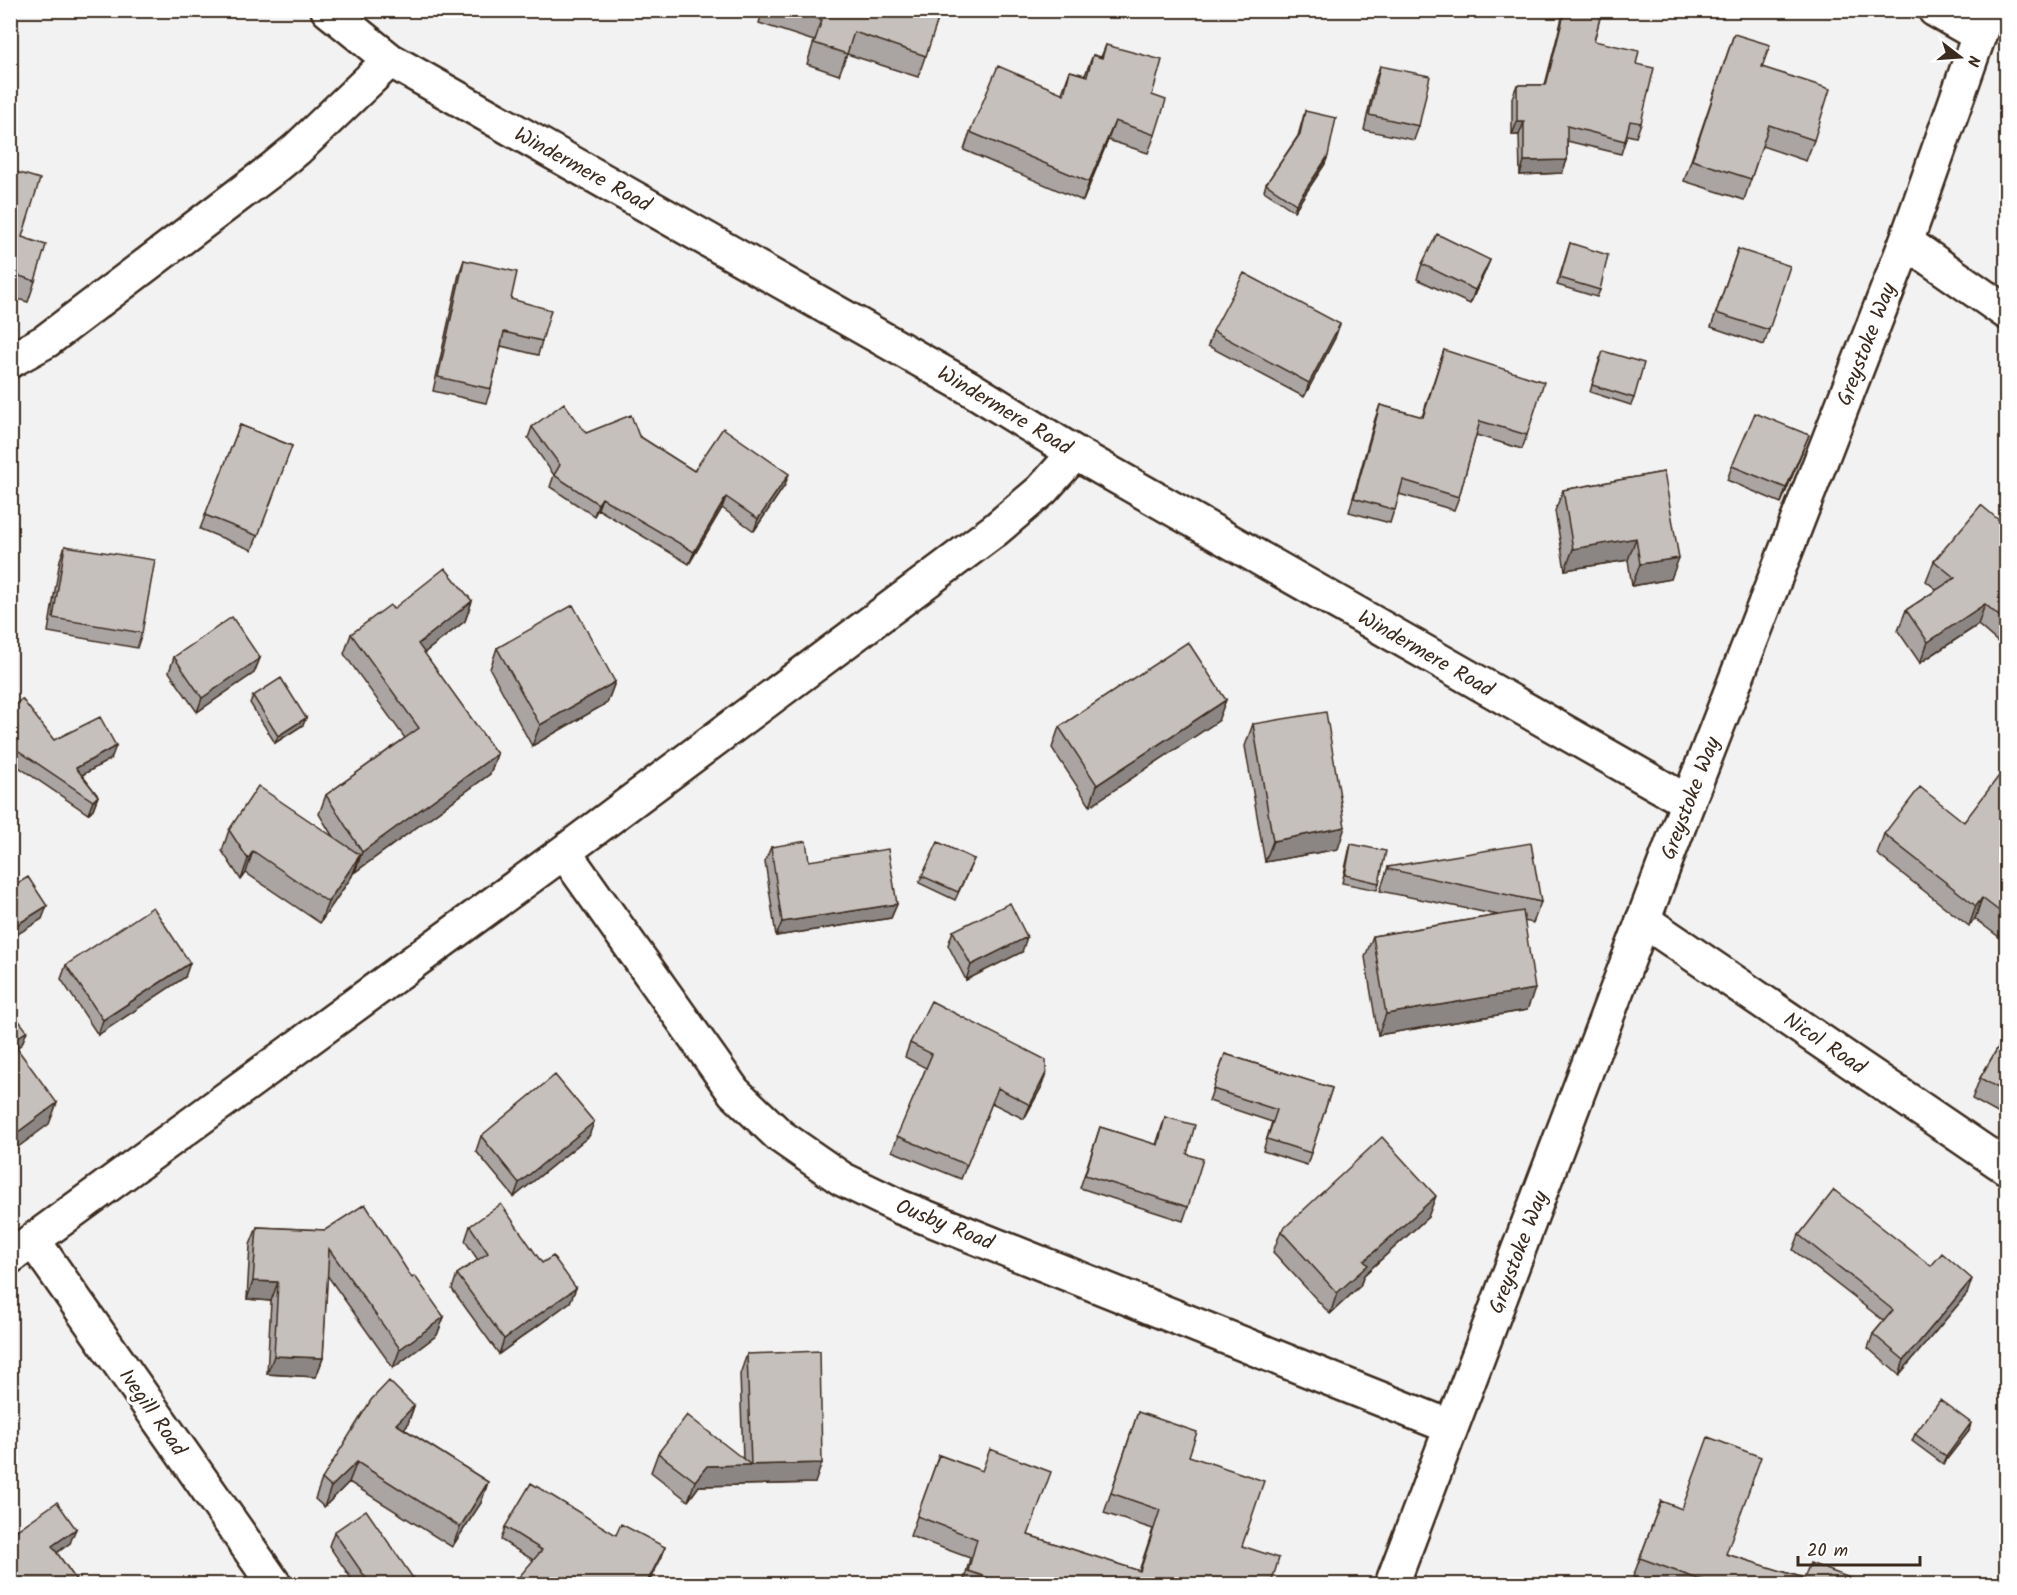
<svg xmlns="http://www.w3.org/2000/svg" width="2017" height="1595" viewBox="0 0 2017 1595" font-family="Kalam,sans-serif">
  <rect width="100%" height="100%" fill="#f3f2f2"/>
  <filter id="ink" filterUnits="userSpaceOnUse"><feTurbulence type="fractalNoise" baseFrequency=".0167" numOctaves="2"/><feDisplacementMap in="SourceGraphic" scale="12" xChannelSelector="R" yChannelSelector="G"/><feConvolveMatrix kernelMatrix="1 2 1 2 8 2 1 2 1" color-interpolation-filters="sRGB"/></filter>
  <g filter="url(#ink)">
    <g fill="none" stroke-linecap="round" stroke-linejoin="round">
      <!-- street casing -->
      <g stroke="#3b2a1e" stroke-width="38">
        <path id="street" d="M328 10 390 60 968 387 1075 453 1688 802
          M1935 10 1979 35
          M1906 242 2006 312
          M10 361 46 341 274 168 297 149 390 60
          M564 852 734 1092 780 1136 842 1179 900 1207 1451 1427
          M1643 920 2006 1167
          M33 1240 274 1584
          M10 1257 564 852 995 530 1042 490 1075 453"/>
      </g>
      <!-- secondary casing -->
      <g stroke="#3b2a1e" stroke-width="38">
        <path id="secondary" d="M1392 1584 1688 802 1906 242 1988 10"/>
      </g>
      <!-- street -->
      <use href="#street" stroke="#fff" stroke-width="33"/>
      <!-- secondary -->
      <use href="#secondary" stroke="#fff" stroke-width="33"/>
    </g>
    <!-- wall -->
    <path fill="#aaa5a3" stroke="#3b2a1e" stroke-width="1.5" d="M763 10H941L918 77 847 54 839 75 807 64 814 41 759 23Z
      M1564 10H1602L1594 41 1636 64 1641 123 1636 137 1627 135 1621 154 1567 141V160L1562 173 1520 175 1519 135H1512V98L1517 85H1545Z
      M1734 34 1762 67 1814 140 1806 161 1762 146 1744 200 1684 181Z
      M1106 45 1152 95 1155 135 1148 153 1108 140 1083 201 964 150 970 132 1062 93 1070 71 1085 75 1093 55 1101 57Z
      M1380 66 1419 126 1414 140 1364 130 1375 80Z
      M1305 111 1325 164 1294 211 1264 191 1266 184 1298 136Z
      M10 170 22 237 35 281 28 302 10 297Z
      M1570 243 1600 290 1597 297 1557 285Z
      M1738 249 1769 330 1764 345 1711 327Z
      M464 260 511 299 542 341 538 355 501 346 491 389 486 403 433 391 459 274Z
      M1490 260 1484 274 1470 304 1417 279 1422 264Z
      M1213 331 1335 338 1304 397 1208 346Z
      M1444 350 1527 435 1522 449 1476 435 1459 497 1454 510 1399 494 1390 523 1349 512 1375 419 1380 405 1422 417Z
      M1600 358 1634 398 1631 405 1590 392Z
      M240 425 292 446 252 550 200 529Z
      M532 427 586 433 639 436 694 471 785 485 754 531 722 508 689 564 598 509 594 516 550 487 554 475 528 438Z
      M1803 450 1781 503 1727 480 1732 466Z
      M1664 472 1671 579 1632 586 1628 560 1565 570 1555 511 1563 490Z
      M2007 527V650L1978 625 1920 663 1898 631 1906 610 1937 590 1926 581 1934 561Z
      M65 546 142 633 137 648 48 632 60 560Z
      M472 601 465 621 424 653 497 754 490 774 355 872 354 870 352 876 320 923 246 873 241 880 222 851 229 830 333 837 319 814 326 795 405 738 344 654 351 634 393 609Z
      M497 648 615 682 607 703 532 746 490 669Z
      M174 657 260 658 254 673 197 712 169 672Z
      M253 696 306 718 303 725 275 743 250 703Z
      M10 708 54 740 111 759 82 775 98 796 93 809 88 814 10 761Z
      M1218 721 1090 806 1052 748 1059 727Z
      M1253 724 1338 849 1265 862 1245 746Z
      M2007 769V943L1975 919 1969 926 1877 854 1884 834 1964 822Z
      M1351 844 1379 883 1377 890 1342 883 1349 851Z
      M771 847 809 861 897 904 891 918 776 936 765 861Z
      M974 859 955 900 919 883 922 876Z
      M1388 867 1541 902 1533 923 1524 921 1527 1010 1378 1035 1365 957 1373 936 1498 915 1380 891Z
      M953 931 1022 952 966 980 948 945Z
      M66 965 185 977 98 1035 61 979Z
      M2007 1032V1106L2001 1115 1972 1099 1980 1078Z
      M910 1043 1041 1088 1024 1119 992 1103 961 1179 892 1151 926 1068 905 1057Z
      M1225 1054 1332 1088 1307 1165 1263 1151 1272 1122 1209 1101Z
      M1165 1117 1187 1154 1188 1207 1183 1221 1080 1188 1100 1127 1156 1145Z
      M481 1136H589L514 1197 476 1151Z
      M1428 1217 1364 1275 1360 1286 1330 1314 1273 1252 1281 1231Z
      M470 1226 542 1263 576 1288 570 1302 499 1354 452 1289 457 1274 478 1260 465 1241Z
      M257 1227 325 1230 412 1278 444 1317 437 1335 393 1368 327 1275 323 1358 316 1377 267 1374 271 1301 247 1299 250 1245Z
      M1799 1235 1967 1294 1899 1375 1868 1348 1873 1334 1884 1321 1793 1250Z
      M747 1354 815 1483 699 1486 688 1501 651 1472 658 1453 743 1459 740 1374Z
      M414 1406 407 1426 404 1429 488 1482 481 1503 452 1547 349 1482 324 1507 315 1499 322 1479Z
      M1138 1412 1189 1456 1242 1546 1271 1584H963L970 1558 910 1536 939 1455 982 1471 1028 1535 1139 1571 1153 1529 1104 1513Z
      M1969 1431 1943 1464 1912 1441 1915 1434Z
      M2007 1468V1491L2003 1490Z
      M1661 1501 1726 1554 1804 1578 1853 1584H1656L1633 1577Z
      M505 1527 616 1535 665 1547 661 1559 533 1560 501 1540Z
      M334 1532 413 1578 410 1584H355L329 1546Z
      M10 1535 70 1543 57 1553 79 1584H10Z"/>
    <!-- shaded-wall -->
    <path fill="#8b8684" stroke="#3b2a1e" stroke-width="1.5" d="M1115 121 1108 140 1083 201 1089 182Z
      M1517 122H1524L1519 135H1512Z
      M1328 156 1325 164 1294 211 1296 204Z
      M1567 160 1562 173 1520 175 1524 161Z
      M1490 260 1484 274 1470 304 1475 290Z
      M1340 324 1335 338 1304 397 1309 383Z
      M1809 435 1803 450 1781 503 1786 488Z
      M789 474 785 485 754 531 758 519Z
      M726 497 722 508 689 564 694 552Z
      M602 498 598 509 594 516 598 504Z
      M1636 538 1628 560 1565 570 1573 549Z
      M1679 558 1671 579 1632 586 1640 564Z
      M472 601 465 621 411 663 418 644Z
      M1985 604 1978 625 1920 663 1928 642Z
      M260 658 254 673 197 712 202 698Z
      M615 682 607 703 532 746 540 725Z
      M1226 700 1218 721 1090 806 1097 785Z
      M306 718 303 725 275 743 278 736Z
      M116 746 111 759 71 781 76 768Z
      M497 754 490 774 355 872 362 852Z
      M98 796 93 809 88 814 93 801Z
      M1345 827 1338 849 1265 862 1273 841Z
      M253 851 246 873 241 880 248 859Z
      M360 855 352 876 320 923 328 902Z
      M1982 898 1975 919 1969 926 1976 906Z
      M897 904 891 918 776 936 782 922Z
      M47 906 42 919 10 939V929Z
      M1027 937 1022 952 966 980 971 965Z
      M190 963 185 977 98 1035 103 1020Z
      M1535 989 1527 1010 1378 1035 1386 1014Z
      M27 1031 22 1044 10 1053V1043Z
      M1046 1073 1041 1088 1024 1119 1030 1105Z
      M2007 1101V1106L2001 1115Z
      M57 1103 49 1124 10 1153V1138Z
      M594 1122 589 1136 514 1197 519 1183Z
      M1436 1196 1428 1217 1364 1275 1360 1286 1330 1314 1337 1293 1364 1261Z
      M1972 1279 1967 1294 1899 1375 1904 1360Z
      M253 1281 278 1282 271 1301 247 1299Z
      M576 1288 570 1302 499 1354 504 1339Z
      M444 1317 437 1335 393 1368 400 1349Z
      M274 1356 323 1358 316 1377 267 1374Z
      M414 1406 407 1426 388 1444 396 1424Z
      M1971 1423 1969 1431 1943 1464 1946 1457Z
      M357 1462 349 1482 324 1507 331 1487Z
      M822 1463 815 1483 699 1486 688 1501 695 1481 707 1466Z
      M488 1482 481 1503 452 1547 460 1527Z
      M76 1529 70 1543 47 1560 52 1546Z
      M665 1547 661 1559 648 1584H646Z
      M413 1578 410 1584H404Z"/>
    <!-- building -->
    <path fill="#c6c0bd" stroke="#3b2a1e" stroke-width="1.5" d="M793 10H941L926 56 854 32 847 54 814 43 822 20Z
      M1565 10H1602L1594 41 1639 51 1636 64 1654 68 1641 123 1630 121 1625 141 1567 126V160L1524 161V122H1517V85H1546Z
      M1734 34 1770 45 1762 67 1830 89 1814 140 1769 125 1751 179 1692 160Z
      M1106 45 1162 60 1152 95 1166 100 1155 135 1115 121 1089 182 970 132 998 66 1064 94 1070 71 1087 76 1093 55 1102 58Z
      M1380 66 1430 76 1419 126 1369 115Z
      M1305 111 1336 118 1328 156 1296 204 1266 184 1300 134Z
      M10 170 40 179 22 237 46 245 35 281 10 273Z
      M1437 234 1490 260 1475 290 1422 264Z
      M1570 243 1608 255 1600 290 1560 278Z
      M1738 249 1790 266 1769 330 1716 313Z
      M464 260 517 272 511 299 551 310 542 341 504 332 491 389 438 377Z
      M1244 273 1340 324 1309 383 1213 331Z
      M1444 350 1544 382 1527 435 1480 421 1459 497 1403 480 1395 510 1354 498 1380 405 1423 417Z
      M1603 351 1644 363 1634 398 1592 385Z
      M564 403 586 433 631 415 639 436 694 471 723 428 789 474 758 519 726 497 694 552 602 498 598 504 554 475 560 465 532 427Z
      M1755 413 1809 435 1786 488 1732 466Z
      M240 425 292 446 258 536 205 515Z
      M1664 472 1679 558 1640 564 1636 538 1573 549 1563 490Z
      M1981 505 2007 527V623L1985 604 1928 642 1906 610 1955 578 1934 561Z
      M65 546 155 560 142 633 53 618Z
      M445 568 472 601 418 644 497 754 362 852 326 795 419 728 351 634 390 605 393 609Z
      M573 605 615 682 540 725 497 648Z
      M232 617 260 658 202 698 174 657Z
      M1188 642 1226 700 1097 785 1059 727Z
      M281 678 306 718 278 736 253 696Z
      M22 699 54 740 100 717 116 746 76 768 98 796 93 801 13 747 10 743V708Z
      M1326 712 1345 827 1273 841 1253 724Z
      M2005 768 2007 769V917L1982 898 1976 906 1884 834 1920 787 1964 822Z
      M258 786 360 855 328 902 253 851 248 859 229 830Z
      M806 841 809 861 888 849 897 904 782 922 771 847Z
      M938 842 974 859 958 892 922 876Z
      M1531 843 1541 902 1388 869V867Z
      M1351 844 1386 851 1379 883 1345 875Z
      M28 877 47 906 10 929V888Z
      M1010 903 1027 937 971 965 953 931Z
      M153 907 190 963 103 1020 66 965Z
      M1523 911 1535 989 1386 1014 1373 936Z
      M931 1001 1046 1060V1073L1030 1105 998 1088 967 1165 897 1136 932 1054 910 1043Z
      M10 1009 27 1031 10 1043Z
      M2007 1032V1093L1980 1078Z
      M13 1043 57 1103 10 1138V1045Z
      M1225 1054 1332 1088 1311 1153 1267 1139 1277 1110 1213 1089Z
      M555 1075 594 1122 519 1183 481 1136Z
      M1165 1117 1195 1125 1187 1154 1203 1159 1188 1207 1085 1175 1100 1127 1158 1145Z
      M1382 1137 1436 1196 1364 1261 1368 1265 1337 1293 1281 1231Z
      M1834 1190 1931 1266 1942 1253 1972 1279 1904 1360 1873 1334 1893 1310 1799 1235Z
      M365 1204 412 1278 415 1276 444 1317 400 1349 329 1249 323 1358 274 1356 278 1282 253 1281 257 1227 325 1230Z
      M501 1204 542 1263 553 1256 576 1288 504 1339 457 1274 488 1253 470 1226Z
      M820 1351 822 1463 707 1466 695 1481 658 1453 687 1415 751 1465 747 1354Z
      M389 1381 414 1406 396 1424 488 1482 460 1527 357 1462 331 1487 322 1479 371 1400Z
      M1940 1400 1971 1423 1946 1457 1915 1434Z
      M1138 1412 1197 1432 1189 1456 1264 1481 1242 1546 1279 1558 1271 1584H1007L968 1571 977 1539 917 1516 939 1455 982 1471 990 1449 1051 1472 1028 1535 1140 1571 1160 1510 1111 1493Z
      M1708 1437 1761 1457 1726 1554 1804 1578 1810 1563 1855 1580 1853 1584H1705L1706 1582 1640 1558 1661 1501 1682 1509Z
      M531 1483 616 1535 621 1524 665 1547 646 1584H513L542 1550 505 1527Z
      M57 1502 76 1529 52 1546 79 1584H24L10 1565V1535Z
      M366 1510 413 1578 404 1584H370L334 1532Z"/>
  </g>
  <g text-anchor="middle" stroke-width="6" stroke-linejoin="round" paint-order="stroke">
    <!-- street labels -->
    <g font-size="21" fill="#3b2a1e" stroke="#fff">
      <text transform="translate(583 169) rotate(29)" y="7">Windermere Road</text>
      <text transform="translate(1866 344) rotate(-69)" y="7">Greystoke Way</text>
      <text transform="translate(1005 410) rotate(31)" y="7">Windermere Road</text>
      <text transform="translate(1426 653) rotate(30)" y="7">Windermere Road</text>
      <text transform="translate(1690 798) rotate(-69)" y="7">Greystoke Way</text>
      <text transform="translate(1825 1043) rotate(34)" y="7">Nicol Road</text>
      <text transform="translate(945 1224) rotate(22)" y="7">Ousby Road</text>
      <text transform="translate(1518 1252) rotate(-69)" y="7">Greystoke Way</text>
      <text transform="translate(153 1412) rotate(55)" y="7">Ivegill Road</text>
    </g>
  </g>
  <!-- margin -->
  <rect width="2017" height="1595" fill="none" stroke="#fff" stroke-width="36"/>
  <rect x="18" y="18" width="1981" height="1559" fill="none" stroke="#3b2a1e" stroke-width="2" filter="url(#ink)"/>
  <!-- north arrow -->
  <g transform="translate(1960 57) rotate(107)" stroke="#ffffff" stroke-width="4.5" paint-order="stroke">
  <path d="M0-4.5L10 22L0 15L-10 22Z" fill="#3b2a1e"/>
  <text y="-9" font-size="16" font-weight="bold" text-anchor="middle" fill="#3b2a1e">N</text>
  </g>
  <!-- scale -->
  <path d="M1798 1556v9h122v-9" fill="none" stroke="#3b2a1e" stroke-width="3"/>
  <text x="1807" y="1556" font-size="18" fill="#3b2a1e" stroke="#ffffff" stroke-width="4.5" paint-order="stroke">20 m</text>
</svg>
